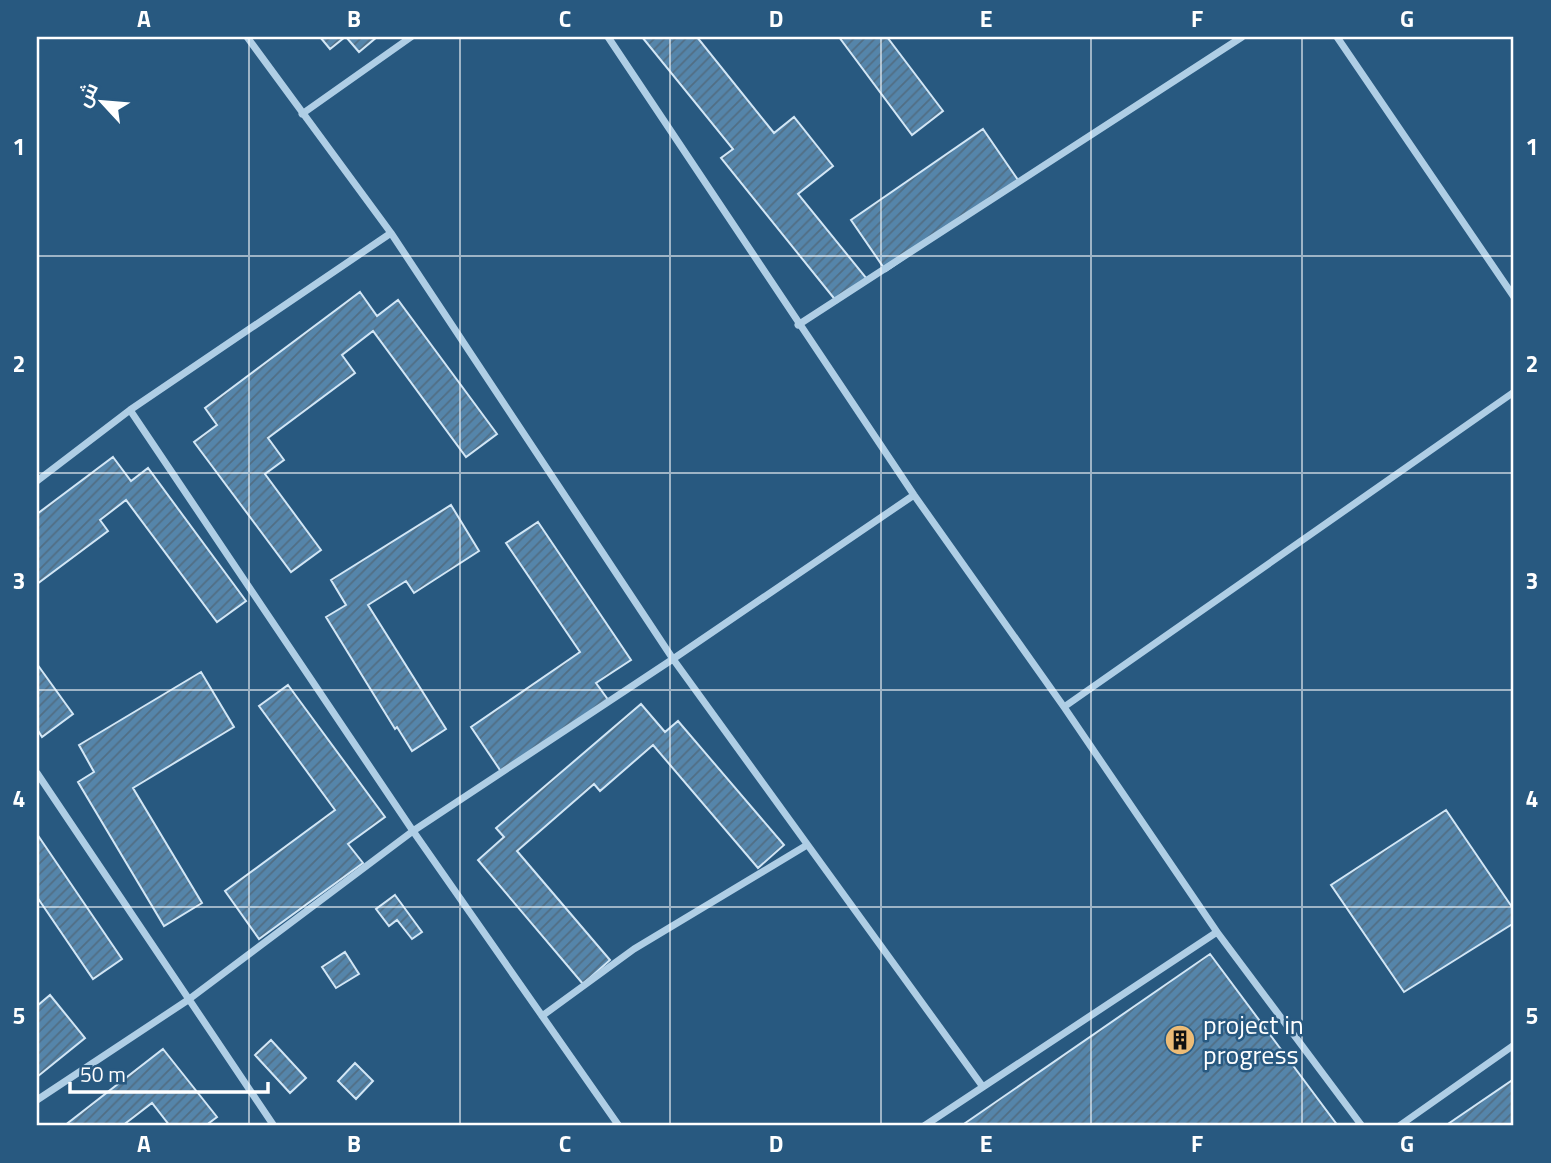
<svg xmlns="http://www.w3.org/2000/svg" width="1551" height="1163" viewBox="0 0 1551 1163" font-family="'Titillium Web',Cairo,sans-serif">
  <defs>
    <pattern id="building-hatch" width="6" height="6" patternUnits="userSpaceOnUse" patternTransform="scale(1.75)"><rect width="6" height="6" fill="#5585aa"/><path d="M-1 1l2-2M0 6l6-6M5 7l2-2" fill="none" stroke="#516e84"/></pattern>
  </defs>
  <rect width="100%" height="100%" fill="#285980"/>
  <!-- building -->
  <path fill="url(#building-hatch)" stroke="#d2e6f5" stroke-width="2" d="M320 37H345L330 49Z
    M346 37H377L359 52Z
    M642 37H697L774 133 794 117 833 166 798 194 867 279 837 302 721 158 733 149Z
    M839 37H887L943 111 912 135Z
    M983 129 1018 180 886 271 851 220Z
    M360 292 377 316 398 300 497 434 466 457 373 331 342 355 355 373 268 438 284 460 265 474 321 550 291 572 194 442 217 425 205 408Z
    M113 457 131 481 148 468 246 601 217 622 126 500 100 520 108 531 37 584V514Z
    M451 505 479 551 414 593 406 581 368 605 446 729 412 751 397 727 395 729 326 617 346 605 331 580Z
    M538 522 631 660 596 683 609 701 502 773 471 727 580 652 506 543Z
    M37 664 73 714 42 737 37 729Z
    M201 672 234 727 133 788 202 903 164 926 78 782 94 772 79 745Z
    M288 685 385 817 348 844 363 863 259 939 225 891 335 810 259 706Z
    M641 704 665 732 678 721 784 845 758 868 653 745 600 791 594 784 517 851 610 960 583 984 478 860 504 837 496 828Z
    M1446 810 1514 910V923L1404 992 1331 885Z
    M37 834 122 959 93 979 37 897Z
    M395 895 422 932 412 939 397 920 389 926 376 909Z
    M345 952 359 974 336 988 322 967Z
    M1210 954 1338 1126H961Z
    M50 995 85 1038 37 1077V1006Z
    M271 1040 306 1078 290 1093 255 1055Z
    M163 1049 217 1117 205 1126H170L152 1103 122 1126H64Z
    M355 1063 373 1081 356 1099 338 1081Z
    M1514 1079V1126H1445Z"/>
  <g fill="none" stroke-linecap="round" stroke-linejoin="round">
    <!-- street -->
    <path stroke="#afcee5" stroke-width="7" d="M247 37 391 233 673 659 983 1087
      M608 37 914 495 1064 707 1217 932 1362 1126
      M1337 37 1514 297
      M302 114 411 37
      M798 325 1242 37
      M130 410 413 831 619 1126
      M37 481 130 410 391 233
      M1064 707 1514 392
      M37 773 274 1126
      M542 1016 634 949 807 845
      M37 1100 188 1000 413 831 673 659 914 495
      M924 1126 1217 932
      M1399 1126 1514 1045"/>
  </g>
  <!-- grid -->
  <path fill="none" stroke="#fff" stroke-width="2" stroke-opacity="0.55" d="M249 37V1126M460 37V1126M670 37V1126M881 37V1126M1091 37V1126M1302 37V1126M37 256H1514M37 473H1514M37 690H1514M37 907H1514"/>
  <!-- icons -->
  <defs>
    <g id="building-disc" transform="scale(1.575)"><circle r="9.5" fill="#edbc76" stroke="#285980"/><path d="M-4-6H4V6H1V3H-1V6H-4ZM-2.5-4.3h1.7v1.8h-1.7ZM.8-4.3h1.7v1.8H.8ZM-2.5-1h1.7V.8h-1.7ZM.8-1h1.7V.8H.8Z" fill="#111"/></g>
  </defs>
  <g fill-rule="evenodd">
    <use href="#building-disc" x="1180" y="1040"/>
  </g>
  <g text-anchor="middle" stroke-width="5" stroke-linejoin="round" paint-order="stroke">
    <!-- poi labels -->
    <g font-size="26" fill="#fff" stroke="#285980" text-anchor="start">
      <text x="1203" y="1034">project in<tspan x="1203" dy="30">progress</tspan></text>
    </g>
  </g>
  <!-- border -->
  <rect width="1551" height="1163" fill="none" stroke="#285980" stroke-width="77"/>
  <!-- north arrow -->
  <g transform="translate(102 102) rotate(296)" stroke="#285980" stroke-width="5" paint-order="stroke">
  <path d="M0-5L12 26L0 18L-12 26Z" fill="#ffffff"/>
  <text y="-10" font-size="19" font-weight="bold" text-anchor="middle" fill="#ffffff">ش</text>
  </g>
  <!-- scale -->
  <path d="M70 1082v10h198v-10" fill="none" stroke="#ffffff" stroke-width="3.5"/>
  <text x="80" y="1082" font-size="21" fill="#ffffff" stroke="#285980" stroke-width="5" paint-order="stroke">50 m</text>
  <rect x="38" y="38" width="1474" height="1086" fill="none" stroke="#fff" stroke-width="2.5"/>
  <g font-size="23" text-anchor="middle" font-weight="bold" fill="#fff">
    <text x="144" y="27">A</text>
    <text x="354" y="27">B</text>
    <text x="565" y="27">C</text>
    <text x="776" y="27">D</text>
    <text x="986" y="27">E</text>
    <text x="1197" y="27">F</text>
    <text x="1407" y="27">G</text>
    <text x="19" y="155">1</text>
    <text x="1532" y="155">1</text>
    <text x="19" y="372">2</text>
    <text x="1532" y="372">2</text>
    <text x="19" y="589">3</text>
    <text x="1532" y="589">3</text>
    <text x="19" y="807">4</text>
    <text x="1532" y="807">4</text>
    <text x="19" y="1024">5</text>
    <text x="1532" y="1024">5</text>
    <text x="144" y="1152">A</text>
    <text x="354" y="1152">B</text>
    <text x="565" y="1152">C</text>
    <text x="776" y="1152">D</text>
    <text x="986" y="1152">E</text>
    <text x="1197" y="1152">F</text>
    <text x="1407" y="1152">G</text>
  </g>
</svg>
